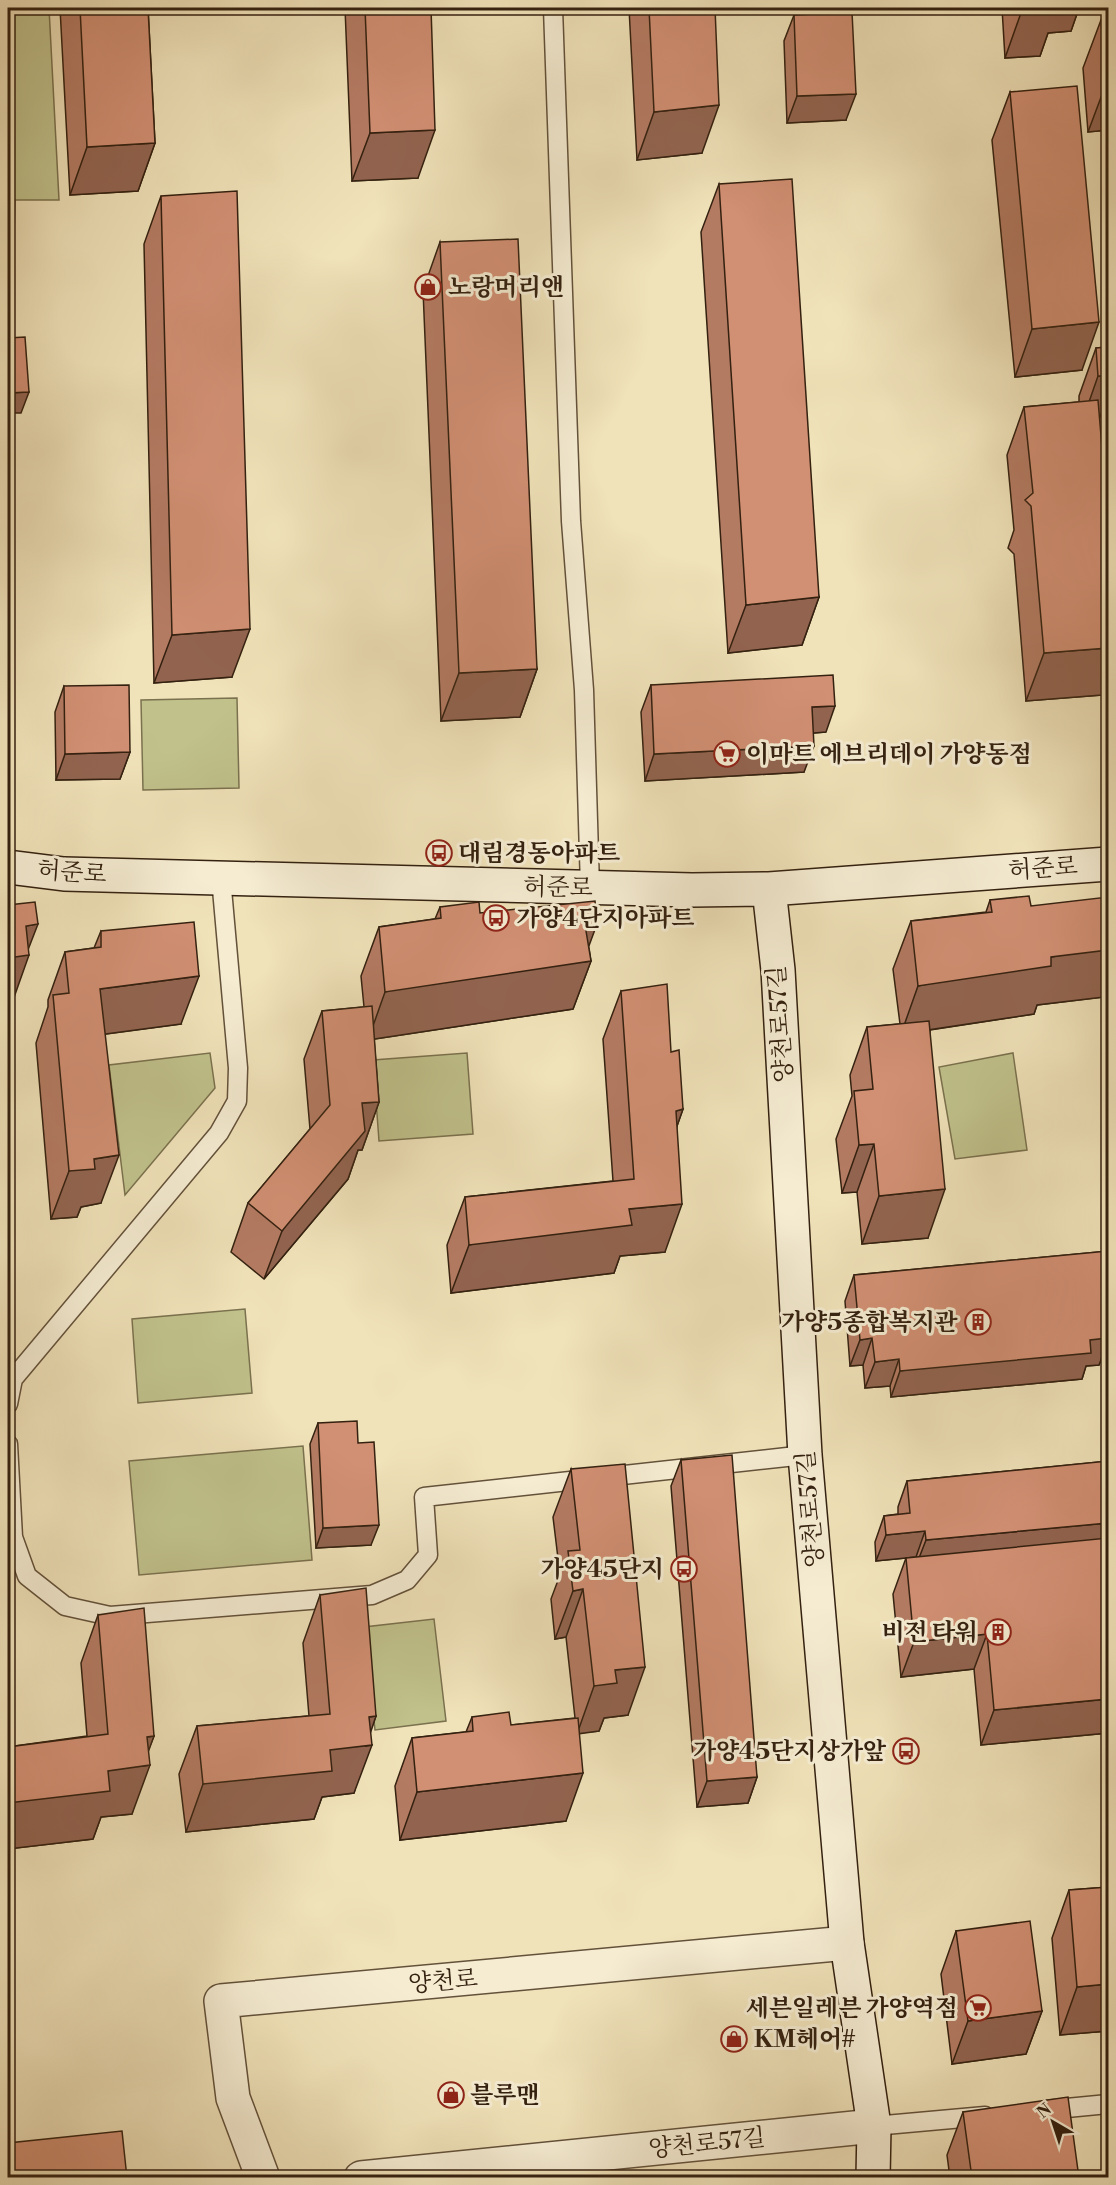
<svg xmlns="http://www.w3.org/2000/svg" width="1116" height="2185" viewBox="0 0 1116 2185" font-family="'Libre Bodoni','Noto Serif KR',serif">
  <rect width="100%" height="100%" fill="#f0e2b9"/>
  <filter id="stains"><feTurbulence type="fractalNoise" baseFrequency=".00333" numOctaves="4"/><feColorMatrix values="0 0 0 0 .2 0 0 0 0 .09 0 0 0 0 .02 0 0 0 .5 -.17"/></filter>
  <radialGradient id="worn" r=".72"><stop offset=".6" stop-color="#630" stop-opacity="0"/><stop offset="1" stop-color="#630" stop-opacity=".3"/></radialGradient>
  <!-- green -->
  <path fill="#c0c18b" stroke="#7a714e" stroke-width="1.5" d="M8 8H49L59 200H15L12 305 8 306Z
    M237 698 239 788 143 790 141 700Z
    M210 1053 215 1088 125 1195 109 1065Z
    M467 1053 473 1134 379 1141 373 1060Z
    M1013 1053 1027 1150 955 1159 939 1067Z
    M245 1309 252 1393 138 1403 132 1319Z
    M303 1446 312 1560 139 1575 129 1461Z
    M434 1619 446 1721 375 1730 364 1627Z"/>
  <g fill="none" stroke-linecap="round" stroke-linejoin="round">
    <!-- lane casing -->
    <g stroke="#63513a" stroke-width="21">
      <path id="lane" d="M553 8 571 521 584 690 590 887
        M8 1404 13 1379 219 1133 237 1101 238 1068 221 878
        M8 1444 13 1537 27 1576 65 1606 110 1616 372 1595 407 1580 428 1555 424 1497 805 1455
        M1046 2110 1108 2104
        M874 2126 985 2116"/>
    </g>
    <!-- street casing -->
    <g stroke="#63513a" stroke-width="36">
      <path id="street" d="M263 2178 233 2098 221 2001 847 1943
        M361 2178 874 2126"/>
    </g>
    <!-- secondary casing -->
    <g stroke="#342110" stroke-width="36">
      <path id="secondary" d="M8 867 64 874 692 890 769 889 1108 864
        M769 889 778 970 805 1455 847 1943 874 2126 873 2178"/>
    </g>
    <!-- lane -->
    <use href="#lane" stroke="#f5ecd2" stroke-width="18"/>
    <!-- street -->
    <use href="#street" stroke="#f5ecd2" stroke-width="33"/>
    <!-- secondary -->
    <use href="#secondary" stroke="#f5ecd2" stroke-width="33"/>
  </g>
  <!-- wall -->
  <path fill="#b47b63" stroke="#342110" stroke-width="1.5" d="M60 8H148L155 143 138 191 70 195Z
    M345 8H431L418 178 352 181Z
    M629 8H715L702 153 637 160Z
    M1002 8H1079L1071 31 1048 33 1040 56 1005 58Z
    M794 15 846 120 787 123 784 41Z
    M1108 19V130L1088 132 1083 68 1101 20Z
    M1010 92 1082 370 1015 377 992 140Z
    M719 184 819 597 802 645 728 653 701 232Z
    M161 196 232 677 154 683 144 244Z
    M440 242 537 669 520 717 441 721 423 290Z
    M1108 347V456H1103L1108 520V677L1102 695 1026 701 1014 554 1008 548 1014 530 1007 455 1024 407 1079 402V396L1096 348Z
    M651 685 826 732 813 733 804 772 645 781 641 712Z
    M64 686 130 752 120 779 56 780 55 712Z
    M990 900 1031 906 1104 997 1037 1005 1034 1014 930 1030 928 1238 862 1244 857 1192 842 1193 836 1139 852 1096 850 1075 867 1027 900 1024 893 969 911 921 986 912Z
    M440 907 480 913 589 948 591 961 573 1009 374 1039 379 1102 362 1150H358L348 1179 264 1279 231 1252 248 1203 310 1129 304 1059 322 1011 364 1007 361 976 379 927 435 919Z
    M101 931 181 1024 105 1034 101 1203 81 1207 77 1217 51 1219 36 1043 48 1007V1000L65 952 94 948Z
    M621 991 683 1109 677 1126 665 1252 620 1256 614 1273 451 1293 447 1245 465 1197 613 1181 603 1039Z
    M1108 1251V1343L1107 1344 1099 1365 1086 1366 1082 1379 891 1397 890 1386 865 1388 863 1365 850 1366 845 1301 854 1275Z
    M318 1423 358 1443 371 1545 316 1548 310 1444Z
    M681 1460 757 1777 748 1803 697 1807 671 1486Z
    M1108 1461V1733L981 1745 974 1669 901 1677 893 1594 906 1558 916 1557 876 1561 875 1542 884 1516 898 1514V1507L907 1481Z
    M571 1469 628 1715 604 1718 599 1731 579 1733 566 1821 400 1840 395 1786 412 1738 466 1732 472 1717 511 1725 575 1718 566 1637 555 1639 551 1599 560 1575 553 1517Z
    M320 1595 376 1716 370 1732 354 1793 322 1797 314 1819 186 1832 179 1774 197 1726 309 1716 303 1643Z
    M98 1615 154 1736 148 1751 132 1814 101 1817 93 1839 8 1849V1747L87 1736 81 1663Z
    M1108 1887V2031L1060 2035 1052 1938 1069 1890Z
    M956 1931 1042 2011 1026 2054 952 2064 941 1974Z
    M963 2112 1079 2178H950L947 2155Z"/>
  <!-- shaded-wall -->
  <path fill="#926450" stroke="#342110" stroke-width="1.5" d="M1048 8H1079L1071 31 1048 33 1040 56 1005 58 1022 10Z
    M1106 84H1108V130L1088 132Z
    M856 94 846 120 787 123 797 96Z
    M719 105 702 153 637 160 654 112Z
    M435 130 418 178 352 181 370 133Z
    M155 143 138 191 70 195 87 147Z
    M1099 322 1082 370 1015 377 1032 329Z
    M1098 376H1108V394L1098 423 1081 425Z
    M29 392 21 413H8V393Z
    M1108 435V456H1101Z
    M819 597 802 645 728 653 746 605Z
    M250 629 232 677 154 683 172 635Z
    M1108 648V677L1102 695 1026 701 1044 653Z
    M537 669 520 717 441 721 459 673Z
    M835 706 826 732 802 734 812 707Z
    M814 746 804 772 645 781 654 754Z
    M130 752 120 779 56 780 65 754Z
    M38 924 26 955H29L12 1003 8 1004V958L26 926Z
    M597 924 583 962 591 961 573 1009 368 1040 385 992 585 925Z
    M1108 945V984L1104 997 1037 1005 1034 1014 901 1034 918 986Z
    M199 976 181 1024 83 1037 100 989Z
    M379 1102 362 1150H358L348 1179 264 1279 282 1231 362 1103Z
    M683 1109 666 1157 676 1111Z
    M874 1144 857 1192 842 1193 859 1145Z
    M119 1155 101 1203 81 1207 77 1217 51 1219 69 1171 94 1159Z
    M945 1189 928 1238 862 1244 879 1196Z
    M682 1204 665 1252 620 1256 614 1273 451 1293 469 1245 629 1209Z
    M1107 1318H1108V1343L1107 1344 1099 1365 1086 1366 1082 1379 891 1397 900 1371 1090 1340Z
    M872 1338 863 1365 850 1366 860 1340Z
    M899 1359 890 1386 865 1388 875 1362Z
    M1108 1523V1548L916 1566 926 1540Z
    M379 1525 371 1545 316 1548 323 1528Z
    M925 1531 916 1557 876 1561 886 1535Z
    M583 1589 566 1637 555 1639 573 1591Z
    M987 1634 974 1669 901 1677 914 1642Z
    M645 1667 628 1715 604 1718 599 1731 577 1734 594 1686 615 1670Z
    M1108 1699V1733L981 1745 994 1710Z
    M376 1716 366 1746 372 1745 354 1793 322 1797 314 1819 186 1832 203 1784 369 1717Z
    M154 1736 143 1766 150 1765 132 1814 101 1817 93 1839 8 1849V1803L108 1771 147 1737Z
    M583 1773 566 1821 400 1840 417 1792Z
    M757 1777 748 1803 697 1807 707 1781Z
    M1108 1984V2031L1060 2035 1077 1987Z
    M1042 2011 1026 2054 952 2064 968 2021Z"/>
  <!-- building -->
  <path fill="#d18f73" stroke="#342110" stroke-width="1.5" d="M80 8H148L155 143 87 147Z
    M365 8H431L435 130 370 133Z
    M649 8H715L719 105 654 112Z
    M1022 8H1057L1022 10Z
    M852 12 856 94 797 96 794 15Z
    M1108 19V84H1106L1101 20Z
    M1077 86 1099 322 1032 329 1010 92Z
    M792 179 819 597 746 605 719 184Z
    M237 191 250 629 172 635 161 196Z
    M518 239 537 669 459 673 440 242Z
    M25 337 29 392 8 393V338Z
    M1108 347V376H1098L1096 348Z
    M1098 400 1108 520V648L1044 653 1031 506 1025 500 1033 493 1024 407Z
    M833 675 835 706 812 707 814 746 654 754 651 685Z
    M129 685 130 752 65 754 64 686Z
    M1029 896 1031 906 1108 897V950L1051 957V966L918 986 911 921 992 912 990 900Z
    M595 901 597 924 585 925 591 961 385 992 379 927 441 918 440 907 479 902 480 913Z
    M35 902 38 924 26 926 29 955 8 958V905Z
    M194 922 199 976 100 989 119 1155 94 1159 95 1169 69 1171 53 995 69 993 65 952 101 947V931Z
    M667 984 671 1052 679 1050 683 1109 676 1111 682 1204 629 1209 632 1225 469 1245 465 1197 634 1179 621 991Z
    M372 1006 379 1102 362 1103 365 1131 282 1231 248 1203 330 1105 322 1011Z
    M929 1021 945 1189 879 1196 874 1144 859 1145 854 1091 873 1089 867 1027Z
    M1108 1251V1318H1107L1108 1338 1090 1340 1091 1353 900 1371 899 1359 875 1362 872 1338 860 1340 854 1275Z
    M357 1421 358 1443 374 1442 379 1525 323 1528 318 1423Z
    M732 1455 757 1777 707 1781 681 1460Z
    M1108 1461V1523L926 1540 925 1531 886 1535 884 1516 910 1513 907 1481Z
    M625 1464 645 1667 615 1670 617 1683 594 1686 583 1589 573 1591 568 1551 580 1550 571 1469Z
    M1108 1538V1699L994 1710 987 1634 914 1642 906 1558Z
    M366 1588 376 1716 369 1717 372 1745 330 1750 332 1771 203 1784 197 1726 330 1714 320 1595Z
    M144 1608 154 1736 147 1737 150 1765 108 1771 110 1791 8 1803V1747L108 1734 98 1615Z
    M509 1712 511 1725 578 1718 583 1773 417 1792 412 1738 473 1731 472 1717Z
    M1108 1887V1984L1077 1987 1069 1890Z
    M1030 1921 1042 2011 968 2021 956 1931Z
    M1068 2097 1079 2178H972L963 2112Z
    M122 2131 127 2178H8V2143Z"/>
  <!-- icons -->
  <defs>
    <g id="shop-ring" transform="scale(1.35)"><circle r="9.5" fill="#f5ecd2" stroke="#8f2418" stroke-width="1.5"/><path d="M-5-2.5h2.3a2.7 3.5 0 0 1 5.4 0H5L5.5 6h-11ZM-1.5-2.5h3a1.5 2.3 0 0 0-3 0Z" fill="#8f2418"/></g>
    <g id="supermarket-ring" transform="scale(1.35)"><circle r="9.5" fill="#f5ecd2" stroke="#8f2418" stroke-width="1.5"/><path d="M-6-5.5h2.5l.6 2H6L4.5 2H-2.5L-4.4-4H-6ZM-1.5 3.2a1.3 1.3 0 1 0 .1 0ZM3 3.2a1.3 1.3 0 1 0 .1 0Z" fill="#8f2418"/></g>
    <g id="bus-ring" transform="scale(1.35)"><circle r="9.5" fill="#f5ecd2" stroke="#8f2418" stroke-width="1.5"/><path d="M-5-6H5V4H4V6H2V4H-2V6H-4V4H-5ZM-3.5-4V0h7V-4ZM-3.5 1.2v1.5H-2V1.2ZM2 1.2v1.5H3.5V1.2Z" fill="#8f2418"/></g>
    <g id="building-ring" transform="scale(1.35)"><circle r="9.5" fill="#f5ecd2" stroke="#8f2418" stroke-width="1.5"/><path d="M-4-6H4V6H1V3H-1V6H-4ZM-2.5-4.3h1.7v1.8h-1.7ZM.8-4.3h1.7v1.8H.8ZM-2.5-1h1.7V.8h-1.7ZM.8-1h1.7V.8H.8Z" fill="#8f2418"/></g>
  </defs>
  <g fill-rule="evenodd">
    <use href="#shop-ring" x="428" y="287"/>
    <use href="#supermarket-ring" x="727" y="754"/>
    <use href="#bus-ring" x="439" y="853"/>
    <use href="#bus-ring" x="496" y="918"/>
    <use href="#building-ring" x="978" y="1322"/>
    <use href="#bus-ring" x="684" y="1569"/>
    <use href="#building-ring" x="998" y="1632"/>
    <use href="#bus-ring" x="906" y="1751"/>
    <use href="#supermarket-ring" x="978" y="2008"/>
    <use href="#shop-ring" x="734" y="2039"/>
    <use href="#shop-ring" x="451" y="2095"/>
  </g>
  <g text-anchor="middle" stroke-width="6" stroke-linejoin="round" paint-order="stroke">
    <!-- poi labels -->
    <g font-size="24" font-weight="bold" fill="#342110" stroke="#f5ecd2" text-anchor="start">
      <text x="448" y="295">노랑머리앤</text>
      <text x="746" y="762">이마트 에브리데이 가양동점</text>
      <text x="458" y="861">대림경동아파트</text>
      <text x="516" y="926">가양4단지아파트</text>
      <text x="958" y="1330" text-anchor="end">가양5종합복지관</text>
      <text x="664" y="1577" text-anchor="end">가양45단지</text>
      <text x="978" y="1640" text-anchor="end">비전 타워</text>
      <text x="886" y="1759" text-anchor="end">가양45단지상가앞</text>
      <text x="958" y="2016" text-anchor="end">세븐일레븐 가양역점</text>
      <text x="754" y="2047">KM헤어#</text>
      <text x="470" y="2103">블루맨</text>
    </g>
    <!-- street labels -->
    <g font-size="24" fill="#342110" stroke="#f5ecd2">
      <text transform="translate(1043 868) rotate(-4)" y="8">허준로</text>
      <text transform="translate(72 872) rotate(4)" y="8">허준로</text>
      <text transform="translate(558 887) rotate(1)" y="8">허준로</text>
      <text transform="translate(780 1024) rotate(-94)" y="8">양천로57길</text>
      <text transform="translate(810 1509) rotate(-95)" y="8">양천로57길</text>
      <text transform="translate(443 1981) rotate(-5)" y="8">양천로</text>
      <text transform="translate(707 2143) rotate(-6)" y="8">양천로57길</text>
    </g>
  </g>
  <!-- margin -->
  <rect width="1116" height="2185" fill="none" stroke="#f0e2b9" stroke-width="30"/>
  <rect x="9" y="9" width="1098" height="2167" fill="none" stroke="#342110" stroke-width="3"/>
  <rect x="15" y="15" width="1086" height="2155" fill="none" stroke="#342110" stroke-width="1.5"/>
  <!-- north arrow -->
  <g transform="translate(1053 2122) rotate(321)" stroke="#f5ecd2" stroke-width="4.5" paint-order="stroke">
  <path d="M0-4.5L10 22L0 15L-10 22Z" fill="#342110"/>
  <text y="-9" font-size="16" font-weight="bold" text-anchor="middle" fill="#342110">N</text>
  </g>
  <rect width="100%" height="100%" filter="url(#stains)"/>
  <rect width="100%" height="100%" fill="url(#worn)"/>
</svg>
